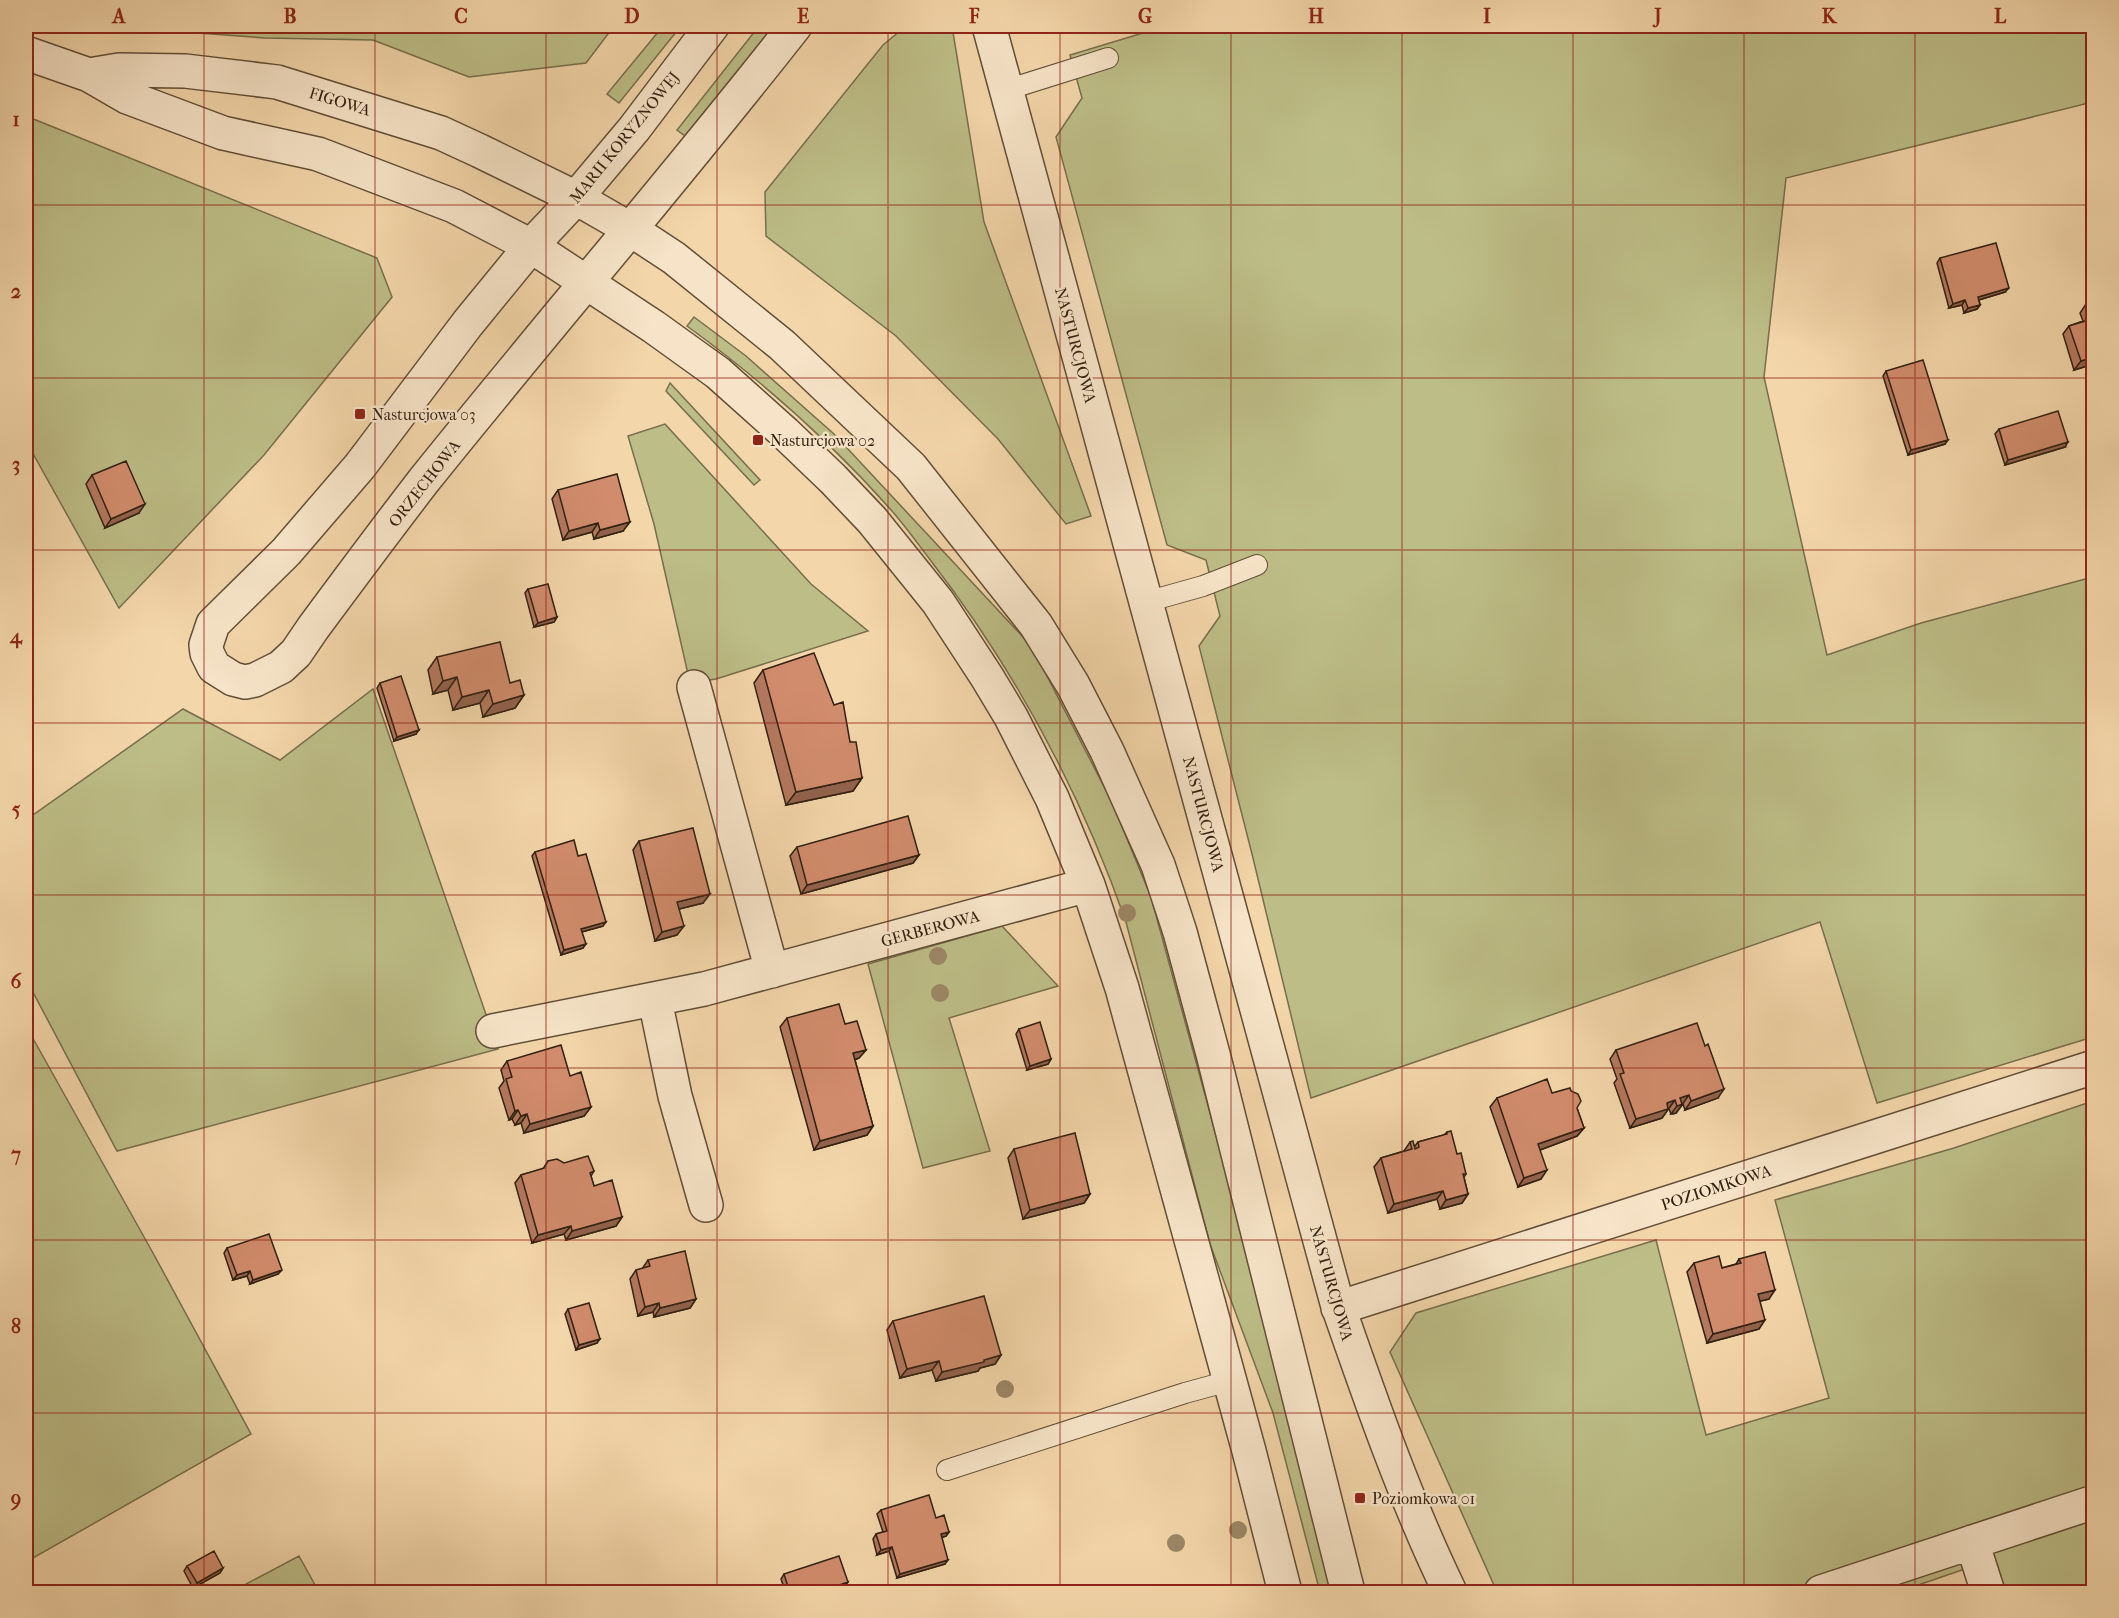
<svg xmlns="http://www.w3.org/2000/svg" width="2119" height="1618" viewBox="0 0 2119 1618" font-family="'IM FELL French Canon',serif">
  <rect width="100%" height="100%" fill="#f3d6aa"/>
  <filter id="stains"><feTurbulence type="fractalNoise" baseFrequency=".00333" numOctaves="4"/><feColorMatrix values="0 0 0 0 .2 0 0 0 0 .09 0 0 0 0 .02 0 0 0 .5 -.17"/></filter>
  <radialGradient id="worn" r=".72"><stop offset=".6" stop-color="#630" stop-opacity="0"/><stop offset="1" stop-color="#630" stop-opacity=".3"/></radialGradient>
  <!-- green -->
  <path fill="#bdbd87" stroke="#786e4c" stroke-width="1.5" d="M124 26H614L586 63 469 77 373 40 265 38 143 29Z
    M663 26H681L619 103 607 94Z
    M759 26H774L685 136 677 130Z
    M906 26H952L984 222 1091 516 1066 524 998 439 896 336 766 236 765 192 883 45Z
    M1166 26H2093V102L1786 178 1764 377 1827 655 1921 623 2093 577V1037L1877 1103 1820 922 1311 1098 1252 854 1199 646 1220 616 1206 560 1167 545 1056 137 1082 98 1070 55Z
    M26 116 377 258 392 297 264 455 119 608 26 441Z
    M694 317 746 356 834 434 1023 637 1033 649 1111 800 1151 897 1225 1168 1332 1592H1320L1273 1413 1210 1244 1126 922C1080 791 1016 671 931 561 918 544 906 527 892 511 831 442 761 380 687 326Z
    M670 383 760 480 754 485 666 391Z
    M665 424 811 584 868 631 716 679 690 683 654 524 628 436Z
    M373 689 498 1049 117 1151 26 979V820L183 709 280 760Z
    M1002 926 1058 986 949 1018 990 1151 923 1168 868 964Z
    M26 1026 153 1253 251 1434 26 1562Z
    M2093 1101V1592H2006L1994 1559 1898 1592H1497L1390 1352 1416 1313 1656 1240 1706 1435 1829 1398 1775 1200 1954 1148Z
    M299 1556 319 1592H231Z"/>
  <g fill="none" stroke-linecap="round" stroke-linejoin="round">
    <!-- service casing -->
    <g stroke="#624e37" stroke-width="22">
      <path id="service" d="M1006 90 1108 58
        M1146 602 1203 586 1257 565
        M947 1470 1185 1393 1229 1381"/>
    </g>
    <!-- minor casing -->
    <g stroke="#624e37" stroke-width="36">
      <path id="minor" d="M712 26 634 129 576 198 531 246 468 323 360 466 286 552 213 624 206 645 207 653 214 667 233 679 245 682 255 680 281 667 296 653 313 628C350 578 387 528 425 479 547 327 675 179 795 26
        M989 26 1337 1303C1371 1401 1405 1499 1450 1592
        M26 53 89 75 127 97 223 133 318 154 454 206 531 246 654 327 718 373 785 433 833 479 872 520 938 602 987 677 1011 717 1052 798 1088 885 1122 988 1249 1451 1285 1592
        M89 75 119 70 185 71 277 82 441 133 480 151 576 198 630 229 674 258 782 345 911 467 1036 625 1073 685 1107 751 1158 865 1180 932 1213 1054 1348 1592
        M694 687 772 971
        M655 1000 675 1096 706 1205
        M493 1031 704 989 1088 885
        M1338 1308 2094 1067
        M1972 1542 1988 1592
        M1821 1592 2094 1502"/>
    </g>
    <!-- service -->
    <use href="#service" stroke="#f7e4c8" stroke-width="20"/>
    <!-- minor -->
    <use href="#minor" stroke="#f7e4c8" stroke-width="33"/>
  </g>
  <!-- trees -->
  <g fill="#9c8766">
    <circle cx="1127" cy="913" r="9"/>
    <circle cx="938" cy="956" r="9"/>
    <circle cx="940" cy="993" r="9"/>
    <circle cx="1005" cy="1389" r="9"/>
    <circle cx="1238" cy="1530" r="9"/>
    <circle cx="1176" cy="1543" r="9"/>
  </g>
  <!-- wall -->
  <path fill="#b4785e" stroke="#322011" stroke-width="1.5" d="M1940 258 2005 292 1979 300 1980 305 1977 309 1964 313 1962 305 1949 308 1937 263Z
    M2094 302V364L2074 370 2063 334 2069 326 2083 321 2080 313 2086 304Z
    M1886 371 1945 444 1908 455 1883 376Z
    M1999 429 2065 447 2005 465 1995 434Z
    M92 475 139 513 105 528 86 484Z
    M558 490 623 531 594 539 592 532 563 540 552 499Z
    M528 589 557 617 554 622 534 627 525 593Z
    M437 657 510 683 524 695 515 708 483 717 480 703 453 710 448 690 433 694 428 670Z
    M763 670 834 705 850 742 862 778 853 791 786 805 754 683Z
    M380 683 416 734 394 741 377 688Z
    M639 841 703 903 679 909 677 935 655 941 633 850Z
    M797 847 919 855 913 863 801 894 790 856Z
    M535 852 578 856 603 926 582 932 583 948 561 955 532 856Z
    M787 1018 845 1024 866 1050 859 1058 855 1060 873 1126 867 1135 814 1150 780 1027Z
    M1019 1029 1051 1059 1048 1064 1027 1070 1016 1034Z
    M1616 1050 1718 1098 1685 1110 1683 1104 1676 1113 1673 1114H1671L1669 1109H1668L1662 1118 1630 1128 1614 1083 1617 1079 1610 1059Z
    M507 1061 570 1076 591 1107 584 1116 524 1133 521 1123 515 1125 512 1119 509 1120 499 1088 504 1081 501 1070Z
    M1552 1093 1577 1108 1584 1128 1577 1136 1540 1150 1541 1179 1518 1187 1490 1107 1497 1098Z
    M1447 1132 1466 1174 1464 1177 1468 1194 1462 1203 1440 1209 1437 1199 1388 1213 1374 1167 1381 1158 1404 1151 1410 1142 1415 1146 1418 1142 1444 1135Z
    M1014 1149 1090 1194 1084 1203 1023 1219 1008 1158Z
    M548 1161 564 1163 594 1171 591 1176 594 1186 622 1217 616 1226 566 1240 564 1234 532 1243 515 1183 521 1175 543 1169Z
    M227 1248 278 1274 250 1284 247 1276 233 1280 224 1253Z
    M1739 1259 1769 1299 1760 1301 1759 1329 1707 1343 1687 1272 1694 1263 1722 1268 1736 1264Z
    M648 1260 696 1299 690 1308 654 1317 653 1312 638 1316 630 1279 636 1270 642 1269Z
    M568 1309 597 1343 576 1350 565 1314Z
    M893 1321 1001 1355 995 1364 980 1368 978 1371 936 1381 932 1370 900 1378 887 1330Z
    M881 1510 936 1518 949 1532 946 1536 942 1537 945 1564 897 1578 889 1551 877 1555 873 1539 876 1534 883 1532 877 1514Z
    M187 1566 223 1568 220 1573 193 1588 184 1571Z
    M784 1574 845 1587 828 1593H786L781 1579Z"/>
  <!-- shaded-wall -->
  <path fill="#92624c" stroke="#322011" stroke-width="1.5" d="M2009 288 2005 292 1975 301 1978 297Z
    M1965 300 1962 305 1949 308 1953 304Z
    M1980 305 1977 309 1964 313 1968 308Z
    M2094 357V364L2074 370 2081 361Z
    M1948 440 1945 444 1908 455 1911 450Z
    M2068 442 2065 447 2005 465 2008 460Z
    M145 504 139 513 105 528 111 519Z
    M630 522 623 531 594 539 600 530Z
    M598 523 592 532 563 540 569 531Z
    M557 617 554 622 534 627 538 623Z
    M457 677 448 690 433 694 443 681Z
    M489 690 480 703 453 710 462 697Z
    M524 695 515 708 483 717 493 704Z
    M419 730 416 734 394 741 397 737Z
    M862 778 853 791 786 805 796 792Z
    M919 855 913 863 801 894 807 885Z
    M710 894 703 903 671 911 677 902Z
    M606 922 603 926 578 933 581 929Z
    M684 926 677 935 655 941 662 932Z
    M586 944 583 948 561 955 564 950Z
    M866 1050 859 1058 847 1062 853 1053Z
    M1051 1059 1048 1064 1027 1070 1030 1066Z
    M1724 1089 1718 1098 1685 1110 1691 1101Z
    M1689 1095 1676 1113 1671 1114 1677 1106 1680 1098Z
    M1675 1100 1662 1118 1630 1128 1636 1119 1667 1103Z
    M591 1107 584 1116 524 1133 530 1124Z
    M518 1110 512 1119 509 1120 515 1111Z
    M527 1114 521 1123 515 1125 521 1116Z
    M873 1126 867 1135 814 1150 820 1141Z
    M1584 1128 1577 1136 1532 1153 1538 1144Z
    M1547 1170 1541 1179 1518 1187 1524 1178Z
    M1443 1191 1437 1199 1388 1213 1394 1204Z
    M1090 1194 1084 1203 1023 1219 1030 1210Z
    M1468 1194 1462 1203 1440 1209 1446 1200Z
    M622 1217 616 1226 566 1240 572 1231Z
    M571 1226 564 1234 532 1243 538 1235Z
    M282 1270 278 1274 250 1284 253 1280Z
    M250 1271 247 1276 233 1280 237 1275Z
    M1775 1290 1769 1299 1752 1303 1758 1294Z
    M696 1299 690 1308 654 1317 660 1308Z
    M659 1303 653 1312 638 1316 645 1307Z
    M1765 1320 1759 1329 1707 1343 1713 1334Z
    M600 1339 597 1343 576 1350 579 1345Z
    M1001 1355 995 1364 980 1368 978 1371 936 1381 942 1372Z
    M939 1361 932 1370 900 1378 907 1369Z
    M949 1532 946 1536 938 1539 941 1534Z
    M892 1547 889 1551 877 1555 881 1550Z
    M948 1560 945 1564 897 1578 900 1574Z
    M223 1568 220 1573 193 1588 197 1583Z
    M848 1582 845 1587 828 1593H817Z"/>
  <!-- building -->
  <path fill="#d18c6d" stroke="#322011" stroke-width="1.5" d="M1996 243 2009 288 1978 297 1980 305 1968 308 1965 300 1953 304 1940 258Z
    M2094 302V357L2081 361 2069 326 2092 319 2086 304Z
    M1923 360 1948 440 1911 450 1886 371Z
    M2058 411 2068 442 2008 460 1999 429Z
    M126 461 145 504 111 519 92 475Z
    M617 474 630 522 600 530 598 523 569 531 558 490Z
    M548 584 557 617 538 623 528 589Z
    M500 642 510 683 520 680 524 695 493 704 489 690 462 697 457 677 443 681 437 657Z
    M814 653 834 705 843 702 850 742H856L862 778 796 792 763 670Z
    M401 676 419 730 397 737 380 683Z
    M908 816 919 855 807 885 797 847Z
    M693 828 710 894 677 902 684 926 662 932 639 841Z
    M574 840 578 856 586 854 606 922 581 929 586 944 564 950 535 852Z
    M839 1004 845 1024 857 1021 866 1050 853 1053 873 1126 820 1141 787 1018Z
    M1040 1022 1051 1059 1030 1066 1019 1029Z
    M1697 1023 1705 1046 1708 1044 1724 1089 1691 1101 1689 1095 1680 1098 1682 1104 1680 1105 1677 1106 1675 1100 1667 1103 1668 1109 1636 1119 1620 1074 1624 1073 1616 1050Z
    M561 1045 570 1076 581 1072 591 1107 530 1124 527 1114 521 1116 518 1110 515 1111 506 1079 512 1077 507 1061Z
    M1547 1079 1552 1093 1570 1088 1571 1091 1578 1094 1581 1101 1577 1108 1584 1128 1538 1144 1547 1170 1524 1178 1497 1098Z
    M1451 1131 1457 1154 1461 1153 1466 1174H1463L1468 1194 1446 1200 1443 1191 1394 1204 1381 1158 1412 1149 1410 1142 1413 1141 1415 1149 1419 1147 1418 1142 1447 1134V1132Z
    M1075 1133 1090 1194 1030 1210 1014 1149Z
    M588 1156 594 1171 590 1173 594 1186 612 1180 622 1217 572 1231 571 1226 538 1235 521 1175 544 1168 548 1161 557 1159 564 1163Z
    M269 1234 282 1270 253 1280 250 1271 237 1275 227 1248Z
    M685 1251 696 1299 660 1308 659 1303 645 1307 636 1270 650 1266 648 1260Z
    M1765 1252 1775 1290 1758 1294 1765 1320 1713 1334 1694 1263 1719 1256 1722 1268 1741 1263 1739 1259Z
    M984 1296 1001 1355 984 1360V1362L942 1372 939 1361 907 1369 893 1321Z
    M589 1303 600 1339 579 1345 568 1309Z
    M929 1495 936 1518 944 1515 949 1532 941 1534 948 1560 900 1574 892 1547 881 1550 876 1534 887 1531 881 1510Z
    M214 1551 223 1568 197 1583 187 1566Z
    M839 1556 848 1582 817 1593H790L784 1574Z"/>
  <!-- grid -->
  <path fill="none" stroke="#8f2418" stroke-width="1.5" stroke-opacity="0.55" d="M204 26V1592M375 26V1592M546 26V1592M717 26V1592M888 26V1592M1060 26V1592M1231 26V1592M1402 26V1592M1573 26V1592M1744 26V1592M1915 26V1592M26 205H2094M26 378H2094M26 550H2094M26 723H2094M26 895H2094M26 1068H2094M26 1240H2094M26 1413H2094"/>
  <!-- markers -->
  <g fill="#8f2418" stroke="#f7e4c8" stroke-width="2">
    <rect x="354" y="408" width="12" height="12" rx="3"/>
    <rect x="752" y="434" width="12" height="12" rx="3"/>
    <rect x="1354" y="1492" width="12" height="12" rx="3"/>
  </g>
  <g text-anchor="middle" stroke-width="5" stroke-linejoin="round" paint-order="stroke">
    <!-- street labels -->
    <g font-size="16" fill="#322011" stroke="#f7e4c8">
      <text transform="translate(340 101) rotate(17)" y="6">FIGOWA</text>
      <text transform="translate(624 137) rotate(-51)" y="6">MARII KORYZNOWEJ</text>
      <text transform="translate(1076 345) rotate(75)" y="6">NASTURCJOWA</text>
      <text transform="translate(424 483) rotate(-52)" y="6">ORZECHOWA</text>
      <text transform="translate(1204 814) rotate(75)" y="6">NASTURCJOWA</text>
      <text transform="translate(930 928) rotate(-15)" y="6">GERBEROWA</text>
      <text transform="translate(1716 1187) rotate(-18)" y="6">POZIOMKOWA</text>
      <text transform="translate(1332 1283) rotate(74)" y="6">NASTURCJOWA</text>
    </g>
    <!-- poi labels -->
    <g font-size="16" fill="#322011" stroke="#f7e4c8" text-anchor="start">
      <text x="372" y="420">Nasturcjowa 03</text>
      <text x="770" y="446">Nasturcjowa 02</text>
      <text x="1372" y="1504">Poziomkowa 01</text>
    </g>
  </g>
  <!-- margin -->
  <rect width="2119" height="1618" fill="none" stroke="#f3d6aa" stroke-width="66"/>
  <rect x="33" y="33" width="2053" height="1552" fill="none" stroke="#8f2418" stroke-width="2"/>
  <g font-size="20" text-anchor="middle" font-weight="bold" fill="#8f2418">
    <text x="119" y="23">A</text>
    <text x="290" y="23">B</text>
    <text x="461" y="23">C</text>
    <text x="632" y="23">D</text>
    <text x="803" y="23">E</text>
    <text x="974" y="23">F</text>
    <text x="1145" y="23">G</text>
    <text x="1316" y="23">H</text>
    <text x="1487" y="23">I</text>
    <text x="1658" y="23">J</text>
    <text x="1829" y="23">K</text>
    <text x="2000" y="23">L</text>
    <text x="16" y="126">1</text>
    <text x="16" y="298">2</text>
    <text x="16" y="471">3</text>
    <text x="16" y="643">4</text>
    <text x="16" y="816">5</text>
    <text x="16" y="988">6</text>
    <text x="16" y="1161">7</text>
    <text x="16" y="1333">8</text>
    <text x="16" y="1506">9</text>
  </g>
  <rect width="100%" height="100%" filter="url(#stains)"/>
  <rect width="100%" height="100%" fill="url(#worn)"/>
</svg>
